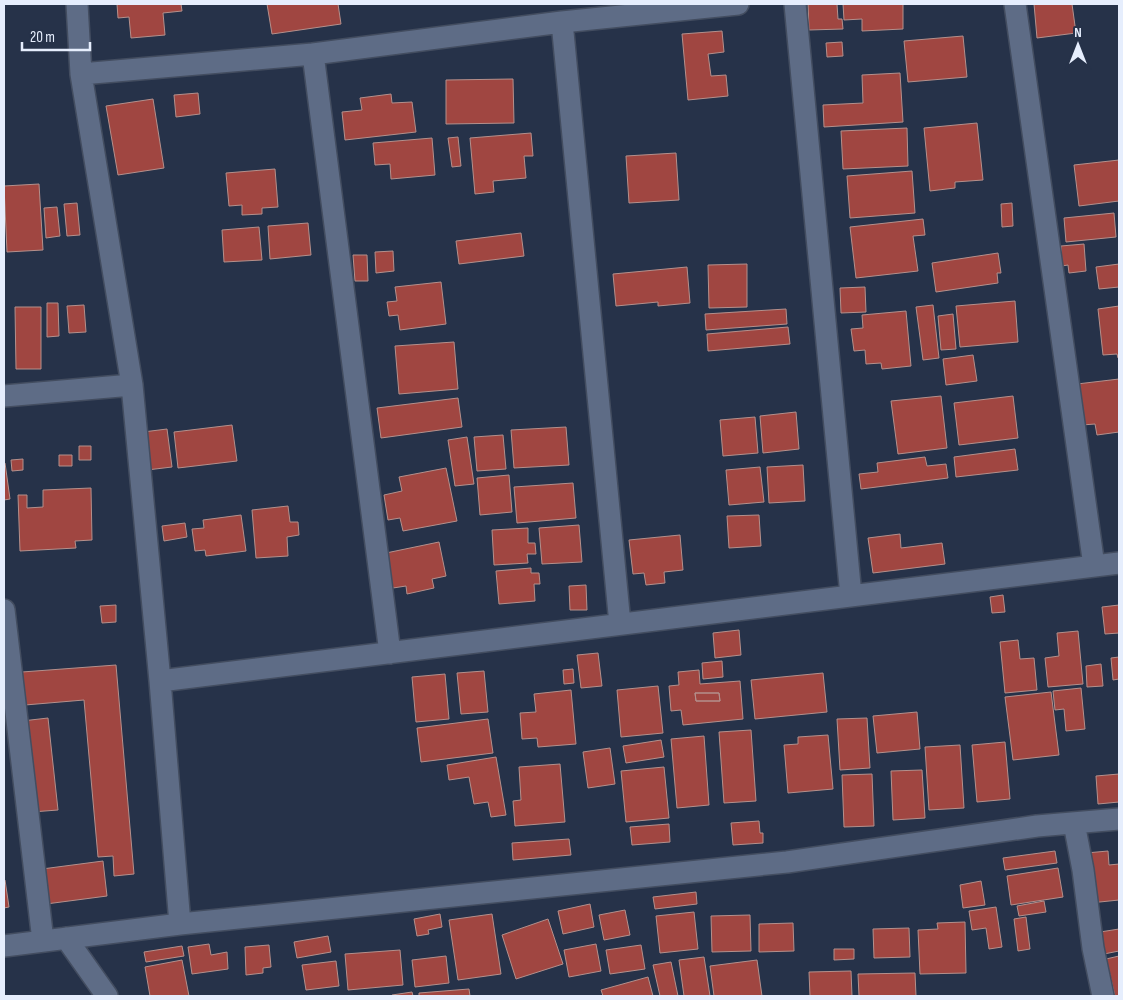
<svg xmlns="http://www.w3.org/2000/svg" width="1123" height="1000" viewBox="0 0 1123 1000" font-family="'Sofia Sans Condensed',sans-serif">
  <rect width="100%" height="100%" fill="#263249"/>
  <!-- building -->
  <path fill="#a04641" stroke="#b4908c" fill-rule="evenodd" d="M117 4H181L182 11 163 13 165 35 131 38 129 17 118 18Z
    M267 4H338L341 24 272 34Z
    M808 4H837L838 19H842L843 29 809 30Z
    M843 4H903V29L862 31V19L844 20Z
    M1034 4H1072L1076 33 1037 38Z
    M722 31 724 52 708 54 711 76 726 75 728 96 688 100 682 34Z
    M963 36 967 77 908 82 904 41Z
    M842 42 843 56 827 57 826 43Z
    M900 73 903 122 824 127 823 105 863 103 862 75Z
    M513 79 514 123 446 124V80Z
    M198 93 200 114 176 117 174 95Z
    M391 94 392 103 412 102 416 132 345 140 342 112 362 110 360 98Z
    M153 99 164 168 118 175 106 106Z
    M977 123 983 180 955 182V188L930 191 924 128Z
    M907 128 908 166 843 169 841 131Z
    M531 133 533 156H524L526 178 493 181 494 192 475 194 470 138Z
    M458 137 461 166 452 167 448 138Z
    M432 138 435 175 391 179 390 164 375 165 373 143Z
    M676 153 679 200 629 203 626 156Z
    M1119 160V201L1079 206 1074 165Z
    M275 169 278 207 262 208V214L242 215V205L229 206 226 173Z
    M912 171 915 213 850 218 847 176Z
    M39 184 43 250 7 252 4 186Z
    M77 203 80 235 67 236 64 204Z
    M1012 203 1013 226 1002 227 1001 204Z
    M57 207 60 236 46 238 44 208Z
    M1114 213 1116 237 1066 242 1064 218Z
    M923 219 925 235 913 236 918 271 856 278 850 227Z
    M308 223 311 255 270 259 268 226Z
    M259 227 262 260 224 262 222 230Z
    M521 233 524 256 459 264 456 241Z
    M1084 244 1086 271 1069 273 1068 265 1062 266 1061 246Z
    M393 251 394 271 376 273 375 252Z
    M998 253 1001 273H997L998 283 936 292 932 263Z
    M353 255H367L368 281H355Z
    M747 264V307L709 308 708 265Z
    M1119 264V287L1099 289 1096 267Z
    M687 267 690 303 658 306V302L616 306 613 274Z
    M441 282 446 324 400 330 398 315 389 316 387 302 397 301 395 287Z
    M865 287 866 312 841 313 840 288Z
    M1015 301 1018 342 960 347 956 306Z
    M47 303H58L59 336 47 337Z
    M84 305 86 332 69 333 67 306Z
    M933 305 939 358 923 360 916 307Z
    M1119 306V358H1118L1117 354 1103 355 1098 309Z
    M15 307H41V369H16Z
    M786 309 787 324 706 330 705 314Z
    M906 311 911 366 882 369 881 363 866 364 865 350 854 351 851 329 863 328 862 315Z
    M953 314 956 349 941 350 938 316Z
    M788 327 790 344 708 351 707 334Z
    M454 342 458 389 399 394 395 346Z
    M973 355 977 381 946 385 943 359Z
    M1119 379V432L1097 435 1095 424 1082 425 1077 384Z
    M941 396 947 448 898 454 891 401Z
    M1013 396 1018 438 959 445 954 403Z
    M458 398 462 427 381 438 377 408Z
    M796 412 799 449 763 453 760 416Z
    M755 417 758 453 723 456 720 420Z
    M232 425 237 461 178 468 174 432Z
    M566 427 569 465 514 468 511 430Z
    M167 429 172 467 147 470 143 432Z
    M503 435 506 469 477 471 474 437Z
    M467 437 474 484 455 486 448 440Z
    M79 446H91V460H79Z
    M1015 449 1018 470 956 477 954 457Z
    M59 455H72V466H59Z
    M925 457 927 466 946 464 948 478 861 489 859 474 878 472 877 463Z
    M23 459V470L12 471 11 460Z
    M4 463H5L10 499 4 500Z
    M803 465 805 501 769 503 767 467Z
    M760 467 764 502 729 505 726 470Z
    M446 468 457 521 403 531 400 518 388 520 384 495 402 491 399 477Z
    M509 475 512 512 480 515 477 478Z
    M573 483 576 518 517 523 514 487Z
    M91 488 92 540 75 541 76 548 20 551 18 495H27V508L43 507V490Z
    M288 506 290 522H298L299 535 287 537 288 556 256 558 252 510Z
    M241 515 246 551 206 556 205 550 195 551 192 529 204 528 203 520Z
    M759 515 761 546 729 548 727 516Z
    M185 523 187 537 164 541 162 526Z
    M579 525 582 562 542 564 539 528Z
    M528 528V543H535L536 554H527L528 563 494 565 492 530Z
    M900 534 901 548 942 543 945 564 873 573 868 538Z
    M680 535 683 570 664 572 665 583 646 585 644 573 633 574 629 540Z
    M439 542 446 576 432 579 434 588 407 594 406 586 393 588 386 553Z
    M531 568V573H539L540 584H534L535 601 499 604 496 571Z
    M586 585 587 610H570L569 586Z
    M1003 595 1005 612 992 613 990 597Z
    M116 605V622L102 623 100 606Z
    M1119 605V633L1105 634 1102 607Z
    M739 630 741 655 715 658 713 633Z
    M1078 631 1083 684 1048 687 1045 658 1059 656 1057 633Z
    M1018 640 1020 659 1034 658 1037 690 1005 693 1000 642Z
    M598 653 602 686 581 688 577 655Z
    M1119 657V679L1113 680 1111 658Z
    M722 661 723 677 703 679 702 663Z
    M1101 664 1103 686 1087 687 1086 666Z
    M116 665 134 874 114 876 113 856 98 857 84 700 25 705 22 672Z
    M573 669 574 683 564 684 563 670Z
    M699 670 700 684 740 681 743 719 683 725 681 710 671 711 669 686 679 685 678 672ZM695 693H719L720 701H696Z
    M484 671 488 712 461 714 457 673Z
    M823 673 827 712 755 719 751 680Z
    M445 674 449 719 416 722 412 677Z
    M658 686 663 733 621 737 617 690Z
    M1081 688 1085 729 1066 731 1064 709 1055 710 1053 691Z
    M571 690 576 744 538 747 537 738 522 739 520 713 536 712 534 694Z
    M1051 692 1059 755 1013 760 1005 697Z
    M695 693H719L720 701H696Z
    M917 712 920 749 877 753 873 716Z
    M48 718 58 810 32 812 22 721Z
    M867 718 870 768 840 770 837 719Z
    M488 719 493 753 421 762 417 728Z
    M751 730 756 801 724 803 719 732Z
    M828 735 833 789 788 793 784 745 798 744V737Z
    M704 736 709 805 677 808 671 739Z
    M661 740 664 757 626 763 623 746Z
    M1005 742 1010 799 977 802 972 745Z
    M960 745 964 808 929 810 925 747Z
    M610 748 615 784 588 788 583 752Z
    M496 757 506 815 491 817 488 802 474 804 469 777 449 780 447 765Z
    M560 764 565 822 515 826 513 801 521 800 519 767Z
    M664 767 669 818 626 822 621 771Z
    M922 770 925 818 893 820 891 771Z
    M872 774 874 826 844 827 842 775Z
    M1119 774V802L1098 804 1096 776Z
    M759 821 760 833H763V843L733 845 731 823Z
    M669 824 670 842 632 845 630 827Z
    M569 839 571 855 513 860 512 843Z
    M1055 851 1057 863 1005 870 1003 858Z
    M1108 851 1109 865 1119 864V900L1090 903 1086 853Z
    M103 861 107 896 46 904 42 869Z
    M1058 868 1063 897 1011 905 1007 876Z
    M4 880H5L9 907 4 908Z
    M981 881 985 905 963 908 960 885Z
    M696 892 697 904 655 909 653 897Z
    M1044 901 1046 912 1019 916 1017 906Z
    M590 904 594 927 563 934 558 911Z
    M996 907 1002 947 989 949 986 928 972 930 969 911Z
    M625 910 630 935 604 940 599 915Z
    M694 912 698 949 660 953 656 916Z
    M440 914 442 927 428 930 429 934 417 936 414 919Z
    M492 914 501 974 458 980 449 920Z
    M750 915 751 951 712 952 711 916Z
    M1026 917 1030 949 1018 951 1014 919Z
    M548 919 563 964 516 979 502 935Z
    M965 922 966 973 920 974 918 930 938 929 937 923Z
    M793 923 794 951 759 952V924Z
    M909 928 910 957 874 958 873 929Z
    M1119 929V951L1104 954 1100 932Z
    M328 936 331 952 297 958 294 942Z
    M209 944 211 955 227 952 228 969 192 974 188 947Z
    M596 944 601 971 569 977 564 950Z
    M269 945 271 967 263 968V973L246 975 245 947Z
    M641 945 645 969 610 974 606 950Z
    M182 946 184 956 146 962 144 952Z
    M834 949H854V959L834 960Z
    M400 950 403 985 348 990 345 954Z
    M446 956 449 983 415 987 412 960Z
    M1119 956V996H1115L1106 959Z
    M704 957 710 996H684L679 960Z
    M182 960 189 996H150L145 967Z
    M757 960 762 996H714L710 966Z
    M336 961 339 986 306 990 302 965Z
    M671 962 678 996H660L653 965Z
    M851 971 852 996H810L809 972Z
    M915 973 916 996H859L858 974Z
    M648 977 653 996H603L601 990Z
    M469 989 470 996H419V993Z
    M412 992 413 996H393L392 995Z"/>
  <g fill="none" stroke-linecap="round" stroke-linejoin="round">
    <!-- minor casing -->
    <g stroke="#434d60" stroke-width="24">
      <path id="minor" d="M77 4 81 74 132 385 160 681 180 924
        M795 4 851 596
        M1015 4 1094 566
        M562 22 620 624
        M313 54 390 653
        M81 74 313 54 562 22 738 4
        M4 396 132 385
        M4 610 43 941
        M160 681 1119 563
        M1074 823 1083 870 1093 948 1103 996
        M66 938 107 996
        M4 946 180 924 787 862 1037 826 1119 819"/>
    </g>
    <!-- minor -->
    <use href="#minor" stroke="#5e6c86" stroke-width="21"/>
  </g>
  <!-- border -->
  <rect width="1123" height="1000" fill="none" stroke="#e6eefd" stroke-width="10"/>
  <!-- north arrow -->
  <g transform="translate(1078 45)" stroke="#263249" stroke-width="4" paint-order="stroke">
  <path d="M0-4L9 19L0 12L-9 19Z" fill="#e6eefd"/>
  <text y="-8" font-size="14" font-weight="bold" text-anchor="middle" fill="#e6eefd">N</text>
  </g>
  <!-- scale -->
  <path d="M22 42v8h68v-8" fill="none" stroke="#e6eefd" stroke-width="2.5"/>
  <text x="30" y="42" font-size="15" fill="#e6eefd" stroke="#263249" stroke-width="4" paint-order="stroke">20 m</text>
</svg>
